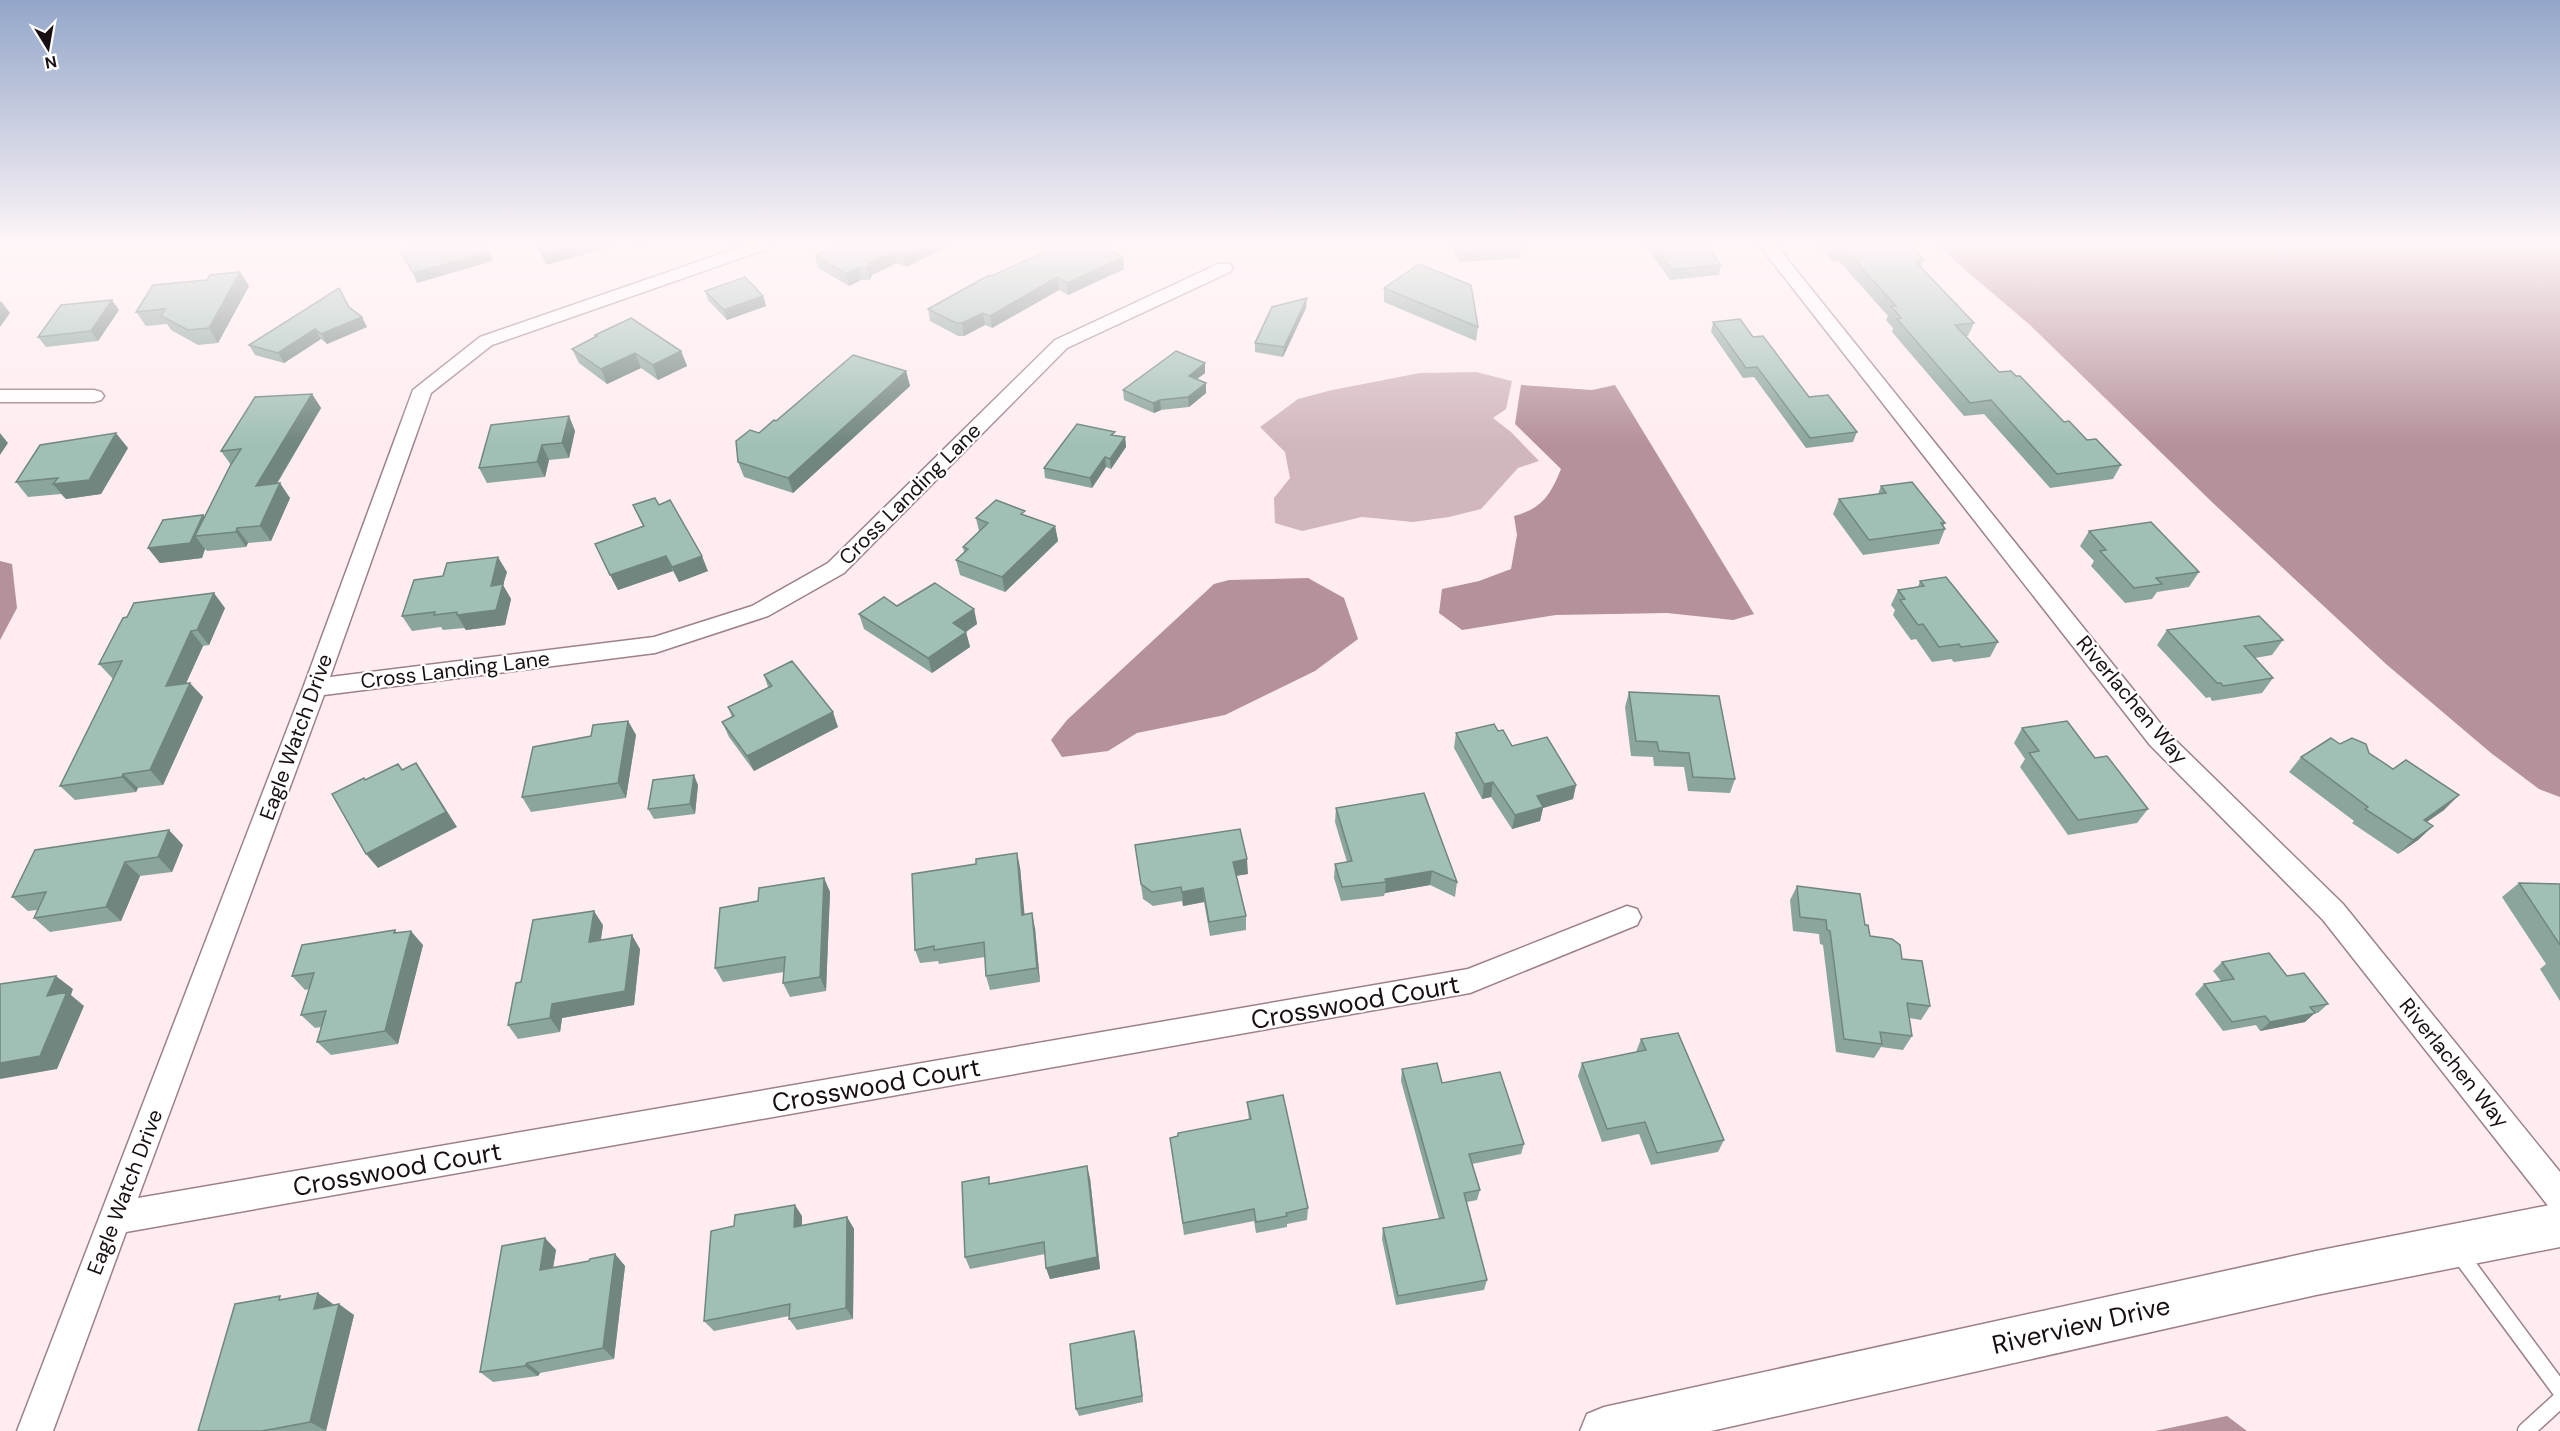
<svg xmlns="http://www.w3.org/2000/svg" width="2560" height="1431" viewBox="0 0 2560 1431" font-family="'DM Sans',sans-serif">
  <rect width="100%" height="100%" fill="#ffecf0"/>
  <!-- green -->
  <path fill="#d1b6bd" d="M1476 372 1512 381 1506 409 1493 418 1511 432 1539 461 1518 468 1481 509 1449 517 1413 522 1362 517 1302 531 1275 523 1274 498 1290 478 1285 452 1260 427 1298 399 1332 390 1420 373Z"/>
  <!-- water -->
  <path fill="#b5919a" d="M1936 245H2560V797L2539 789 2491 753 2386 664 2214 504 2030 325Z
    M1521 385 1592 390 1615 385 1754 614 1733 620 1667 613 1556 615 1462 630 1439 613 1442 589 1479 581 1511 569 1517 535 1514 516C1542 509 1551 494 1561 469L1515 424Z
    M0 561 12 564 17 608 0 640Z
    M1308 578 1344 598 1358 639 1315 671 1225 715 1137 733 1108 751 1062 757 1051 740 1067 720 1214 584 1229 580Z
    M2227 1416 2247 1431H2155Z"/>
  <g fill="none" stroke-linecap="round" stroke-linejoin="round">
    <!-- lane casing -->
    <g stroke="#9d8088" stroke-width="19">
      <path id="lane" d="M2458 1252 2560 1390
        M2526 1431 2560 1400"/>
    </g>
    <!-- street casing -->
    <g stroke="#9d8088" stroke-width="3">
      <path id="street" d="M746 245H769L767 249 492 345 431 393 330 677 654 637 752 606 828 563 1055 340 1218 264H1230L1233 268 1230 272 1067 348 844 573 768 616 655 653 324 695 138 1198 1468 969 1627 906 1637 909 1641 917 1637 925 1470 993 126 1232 53 1431H17L303 688 413 390 480 337Z
        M1759 245H1776L2168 733 2343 904 2560 1172V1211L2549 1207 2323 920 2150 745Z
        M0 390H94L101 392 104 396 101 400 94 402H0Z"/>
    </g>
    <!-- secondary casing -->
    <g stroke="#9d8088" stroke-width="3">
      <path id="secondary" d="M2560 1203V1247L2316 1295 1711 1431H1580L1587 1414 1604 1407 2316 1251Z"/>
    </g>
    <!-- lane -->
    <use href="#lane" stroke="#fff" stroke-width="16"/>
    <!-- street -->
    <use href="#street" fill="#fff" fill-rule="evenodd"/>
    <!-- secondary -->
    <use href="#secondary" fill="#fff" fill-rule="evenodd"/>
  </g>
  <!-- wall -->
  <path fill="#8aa59c" d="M951 245 906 267 897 263 872 275 870 280H861L849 286 818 268 815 256Z
    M1042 245H1100L1123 257 1124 269 1068 295 1059 290 992 328 985 325 964 336H958L930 321 928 309 992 276 1049 249Z
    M1451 245H1519L1521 248 1520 258 1459 262Z
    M1645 245H1706L1721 265 1719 275 1670 280Z
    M1818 245H1910L1924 260 1921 267 1974 323 1968 336H1966L1999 372 2121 465 2113 479 2050 488 1984 414 1964 416 1892 332 1893 328 1886 320 1888 316 1839 261H1833Z
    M240 272 249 286 218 343 198 345 171 330 167 324 146 326 136 312 207 280Z
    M1384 288 1478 327 1476 341 1384 302Z
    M705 291 763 296 766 306 727 320 708 300Z
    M349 307 367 327 327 344 321 339 284 363 255 355 249 345Z
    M1306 308 1283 357 1255 352V343Z
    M119 310 98 341 46 347 38 337Z
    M1713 322 1753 337 1809 397 1857 432 1853 442 1806 448 1754 377 1743 378 1711 332Z
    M595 335 681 351 687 366 658 380 641 368 607 384 579 363 572 349 596 336Z
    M1205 363V373L1197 379 1206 383V393L1189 407 1161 410 1154 413 1124 400 1123 390Z
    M906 371 910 386 793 493 744 477 738 462 759 433 776 421Z
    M312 394 321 408 277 484 290 498 271 541 248 543 246 547 207 551 205 549 202 558 160 563 148 548 203 515 205 517 231 465 221 451Z
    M569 416 575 431 569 458 549 460 545 477 487 483 479 468Z
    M1115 435 1125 437 1126 447 1111 469 1106 467 1092 488 1045 478 1044 468Z
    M128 448 101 494 66 499 61 494 28 497 16 482Z
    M1881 486 1945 523 1943 526 1945 529 1939 544 1863 555 1833 514 1839 499 1878 494Z
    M633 505H659L708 571 679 582 673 571 618 590 595 544 643 527Z
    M1025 515 1055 526 1058 541 1005 592 960 575 956 560 964 552 963 547 979 531 976 518Z
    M2089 531 2199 572 2189 587 2157 592 2152 599 2125 603 2091 566 2094 561 2080 546Z
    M507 572 503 585 511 599 505 625 466 630 464 628 443 630 441 627 412 631 402 616Z
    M1920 581 1998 642 1990 657 1954 662 1951 659 1932 662 1916 639 1911 640 1893 615 1895 610 1891 605 1898 590 1918 587Z
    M897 606 974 609 977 624 966 632 970 647 932 673 864 629 859 614Z
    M225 608 209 645 203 646 186 683 203 697 163 785 138 788 136 792 75 800 60 786 113 679 99 664Z
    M2167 630 2283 640 2272 655 2255 658 2273 678 2262 693 2212 701 2210 697 2206 698 2157 645Z
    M764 675 838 727 754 771 729 737 722 722 732 717 728 707 768 687Z
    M1629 692 1735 779 1730 793 1688 791 1684 767 1654 766 1653 757 1631 756 1625 707Z
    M628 721 636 735 626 798 531 812 522 797 591 736Z
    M2022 728 2095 758 2148 809 2137 823 2068 835 2020 767 2025 759 2014 743Z
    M1498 731 1512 746 1576 785 1573 799 1543 808 1540 821 1512 829 1491 797 1482 799 1454 748 1456 733Z
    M2340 744 2369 753 2444 810 2427 822 2433 826 2418 840 2398 854 2352 823 2354 821 2289 772 2301 757Z
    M698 785 695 814 654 819 648 809Z
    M1336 808 1457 882 1455 897 1430 885 1385 893 1384 896 1341 901 1334 878 1335 864 1347 862 1335 822Z
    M183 845 172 872 140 876 121 921 50 932 34 918 37 910 28 911 12 897Z
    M1135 845 1248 874 1236 876 1246 916V930L1210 936 1204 902 1183 906 1182 901 1153 906 1143 899Z
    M1020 867 1024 915 1035 928 1040 982 990 990 986 976 985 957 939 964 938 961 920 963 915 950Z
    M824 878 830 892 826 991 790 997 783 983 784 972 723 982 715 968 758 901Z
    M2519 883 2560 884V1001L2540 969 2546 964 2502 897Z
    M1797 886 1865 925 1870 936 1902 959 1930 1006 1921 1020 1909 1018 1912 1036 1903 1050 1881 1047 1874 1058 1836 1052 1823 945 1820 944 1819 934 1793 931 1790 900Z
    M603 925 601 940 640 949 634 1005 562 1018 560 1032 518 1039 508 1025 521 982Z
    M395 930 397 933 423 945 398 1044 331 1055 317 1042 321 1027 315 1028 301 1015 309 989 305 990 292 976Z
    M2222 962 2287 976 2328 1004 2318 1013H2314L2305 1022 2260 1031 2256 1025 2223 1031 2195 994 2204 984 2221 981 2213 971Z
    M1641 1039 1724 1140 1718 1152 1651 1165 1639 1134 1602 1142 1578 1076 1582 1063 1636 1052Z
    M1402 1069 1442 1083 1524 1144 1521 1154 1472 1164 1480 1190 1477 1200 1467 1202 1487 1280 1484 1290 1396 1305 1382 1239 1383 1228 1439 1219 1401 1081Z
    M1247 1102 1308 1208 1307 1220 1287 1224V1227L1256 1233 1254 1221 1184 1235 1170 1138 1249 1120Z
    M1090 1178 1100 1269 1050 1279 1046 1268 1045 1254 970 1269 965 1257 991 1184Z
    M802 1216V1226L847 1217 854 1229 853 1319 797 1330 789 1319V1316L714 1331 704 1321Z
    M545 1238 556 1250 553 1267 589 1261 615 1254 625 1266 614 1359 540 1373 538 1376 493 1382 480 1372Z
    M285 1299 333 1304V1305L354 1315 326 1431H198Z
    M1136 1338 1143 1402 1079 1416 1076 1409Z"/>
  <!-- shaded-wall -->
  <path fill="#71867f" d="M571 245H620L546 265 541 253Z
    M637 245H649L638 248Z
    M925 245H951L906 267 903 255Z
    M1049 245H1060L1050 249Z
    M895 251 897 263 872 275 870 280 867 268 869 263Z
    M489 252 493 261 417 283 413 273Z
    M1123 257 1124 269 1068 295 1067 283Z
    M858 268 861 280 849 286 846 274Z
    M240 272 249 286 218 343 209 328Z
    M1057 277 1059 290 992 328 990 316Z
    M763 296 766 306 727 320 724 310Z
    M1307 298 1306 308 1283 357 1284 347Z
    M112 300 119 310 98 341 91 331Z
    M1 301 10 313 0 327V302Z
    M983 313 985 325 964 336 962 323Z
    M362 317 367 327 327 344 321 334Z
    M315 329 321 339 284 363 278 353Z
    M681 351 687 366 658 380 653 365Z
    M635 353 641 368 607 384 601 369Z
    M1205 363V373L1189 385V376Z
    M906 371 910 386 793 493 788 478Z
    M1206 383V393L1189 407 1188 397Z
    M312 394 321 408 266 501 256 486Z
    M1160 400 1161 410 1154 413 1153 403Z
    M569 416 575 431 569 458 562 443Z
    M0 433 8 443 0 455Z
    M116 433 128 448 101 494 66 499 53 484Z
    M1125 437 1126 447 1111 469 1110 459Z
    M542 445 549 460 545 477 537 462Z
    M1105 457 1106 467 1092 488 1090 478Z
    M280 483 290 498 271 541 260 526Z
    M203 515 214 530 195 536 205 549 202 558 160 563 148 548Z
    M1055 526 1058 541 1005 592 1002 577Z
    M237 528 248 543 246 547 236 532Z
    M666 556 673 571 618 590 610 575Z
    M702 556 708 571 679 582 672 567Z
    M498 557 507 572 503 585 511 599 505 625 466 630 457 615 491 586Z
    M214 593 225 608 209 645 197 630Z
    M974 609 977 624 957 638 953 623Z
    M191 631 203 646 178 701 166 686Z
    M966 632 970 647 932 673 928 658Z
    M190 683 203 697 163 785 150 770Z
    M833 712 838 727 754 771 747 756Z
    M628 721 636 735 626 798 618 783Z
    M416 763 426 778 457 827 378 868 366 854Z
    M123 774 138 788 136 792 122 777Z
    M694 775 698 785 695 814 690 804Z
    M1493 782 1491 797 1482 799 1484 784Z
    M1576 785 1573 799 1543 808 1540 821 1512 829 1515 815 1537 796Z
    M2459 795 2444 810 2409 834 2424 820Z
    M2433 826 2418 840 2398 854 2413 840Z
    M169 830 183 845 172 872 158 857Z
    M1017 853 1020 867 1026 929 1022 915Z
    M1247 859 1248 874 1234 876 1233 862Z
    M125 862 140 876 121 921 106 907Z
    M1432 871 1430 885 1385 893 1386 882 1385 879Z
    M824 878 830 892 826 991 820 977Z
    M1203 888 1204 902 1183 906 1182 892Z
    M594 911 603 925 598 956 589 942Z
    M1032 913 1035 928 1040 982 1037 968Z
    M411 931 423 945 398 1044 385 1031Z
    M632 935 640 949 634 1005 562 1018 560 1032 550 1018 552 1004Z
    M56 976 73 989 71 995 84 1006 57 1069 0 1079V1063L47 996Z
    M2315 1013 2305 1022 2260 1031 2270 1022Z
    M1087 1166 1090 1178 1100 1269 1050 1279 1046 1268Z
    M795 1205 802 1216V1239L794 1227Z
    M847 1217 854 1229 853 1319 846 1308Z
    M545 1238 556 1250 551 1281 540 1270Z
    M615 1254 625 1266 614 1359 603 1348Z
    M318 1293 333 1304 330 1319 314 1309Z
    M339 1304 354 1315 326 1431 310 1422Z
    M1134 1331 1136 1338 1143 1402 1142 1396Z
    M527 1363 540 1373 538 1376 525 1366Z"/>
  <!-- building -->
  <path fill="#a1c0b5" stroke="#71867f" stroke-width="1.5" d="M425 245H484L489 252 413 273 401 252Z
    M539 245H571L541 253Z
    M838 245H925L903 255 895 251 869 263 867 268H858L846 274 815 256Z
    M1058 245H1101L1123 257 1067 283 1057 277 990 316 983 313 962 323H956L928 309 989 275 992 276Z
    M1456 245H1519L1521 248 1460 253Z
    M1654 245H1706L1721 265 1672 270Z
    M1834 245H1910L1924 260 1915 261 1974 323 1955 325 1999 372 2011 371 2016 376H2020L2064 422 2069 421 2087 440 2096 439 2121 465 2057 474 1991 400 1970 403 1897 319 1901 318 1891 306H1896L1844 248H1837Z
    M1419 264 1471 285 1478 327 1384 288Z
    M240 272 209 328 188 330 161 316 165 309 136 312 153 285 207 280 210 275Z
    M745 277 763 296 724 310 705 291Z
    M339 288 349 307 362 317 321 334 315 329 278 353 249 345Z
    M1307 298 1284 347 1255 343 1272 307Z
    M112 300 91 331 38 337 61 305Z
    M631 318 681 351 653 365 635 353 601 369 572 349 597 336 595 335Z
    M1740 319 1753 337 1763 336 1809 397 1828 395 1857 432 1810 438 1757 367 1746 368 1713 322Z
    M1176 351 1205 363 1189 376 1206 383 1188 397 1160 400 1153 403 1123 390Z
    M853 355 906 371 788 478 738 462 736 441 750 430 759 433 774 420 776 421Z
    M312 394 256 486 280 483 260 526 237 528 236 532 195 536 230 466 241 449 221 451 255 397Z
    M569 416 562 443 542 445 537 462 479 468 491 425Z
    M1077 424 1115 432 1111 435 1125 437 1110 459 1105 457 1090 478 1044 468Z
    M116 433 89 480 53 484 58 478 16 482 40 445Z
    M1912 482 1945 523H1941L1945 529 1869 540 1839 499 1886 493 1881 486Z
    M655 498 659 505 670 500 702 556 672 567 666 556 610 575 595 544 644 526 633 505Z
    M996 500 1025 511 1021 514 1055 526 1002 577 956 560 968 549 963 547 988 523 976 518Z
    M203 515 190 543 148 548 163 520Z
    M2151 522 2199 572 2156 578 2162 584 2134 588 2100 551 2106 550 2089 531Z
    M498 557 491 586 503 584 496 610 457 615V612L434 615 435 612 402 616 414 580 443 576 447 563Z
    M1946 577 1998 642 1961 647 1959 644 1939 647 1923 624 1918 625 1900 600 1905 599 1898 590 1924 586 1920 581Z
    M935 583 974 609 953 623 966 632 928 658 859 614 884 597 897 606Z
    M214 593 197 630 191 631 166 686 190 683 150 770 123 774 122 777 60 786 122 661 99 664 123 618 127 617 134 603Z
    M2259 616 2283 640 2244 646 2273 678 2223 686 2221 683H2217L2167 630Z
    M792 661 833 712 747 756 722 722 734 716 728 707 772 686 764 675Z
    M1629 692 1719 696 1735 779 1693 777 1689 753 1659 751 1657 742 1636 741Z
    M628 721 618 783 522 797 533 747 591 736 593 725Z
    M2067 721 2095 758 2107 756 2148 809 2078 820 2029 753 2039 751 2022 728Z
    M1494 724 1498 731 1503 730 1512 746 1547 737 1576 785 1537 796 1543 807 1515 815 1493 782 1484 784 1456 733Z
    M2331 738 2340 744 2352 738 2366 744 2369 753 2393 769 2406 760 2459 795 2424 820 2433 826 2413 840 2365 809 2368 807 2301 757Z
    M416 763 446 812 366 854 332 794 364 778 365 780 398 764 402 770Z
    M694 775 690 804 648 809 653 780Z
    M1424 793 1457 882 1432 871 1385 879 1386 882 1342 887 1335 864 1352 861 1336 808Z
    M1240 829 1247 859 1233 862 1246 916 1209 922 1203 888 1182 892 1181 887 1152 892 1141 884 1135 845Z
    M169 830 158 857 125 862 106 907 34 918 46 892 12 897 35 850Z
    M1017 853 1022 915 1032 913 1037 968 986 976 984 942 934 950V946L915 950 912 874 976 864V859Z
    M824 878 820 977 783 983 785 957 715 968 720 908 758 901 759 888Z
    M2519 883 2560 884V945Z
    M1797 886 1860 894 1865 925H1868L1870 936 1892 939 1900 945 1902 959 1922 961 1930 1006 1907 1003 1912 1036 1880 1032 1882 1044 1844 1039 1830 931 1827 930 1826 920 1800 917Z
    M594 911 589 942 632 935 625 991 552 1004 550 1018 508 1025 516 983 521 982 533 920Z
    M395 930 394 933 411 931 385 1031 317 1042 326 1011 301 1015 314 973 292 976 302 945Z
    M2269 953 2287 976 2304 973 2328 1004 2310 1007 2315 1013 2270 1022 2265 1016 2232 1022 2204 984 2234 979 2222 962Z
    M56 976 47 996 67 992 40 1056 0 1063V984Z
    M1678 1033 1724 1140 1657 1153 1645 1122 1607 1129 1582 1063 1646 1050 1641 1039Z
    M1437 1063 1442 1083 1500 1072 1524 1144 1469 1154 1480 1190 1464 1193 1487 1280 1398 1296 1383 1228 1444 1218 1402 1069Z
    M1283 1095 1308 1208 1286 1213 1287 1216 1256 1222 1254 1209 1183 1223 1170 1138 1178 1136V1133L1251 1119 1247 1102Z
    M1087 1166 1097 1257 1046 1268 1044 1242 965 1257 962 1182 989 1177V1184Z
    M795 1205 794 1227 847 1217 846 1308 789 1319 790 1304 704 1321 711 1231 734 1226 735 1215Z
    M545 1238 540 1270 589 1261 590 1259 615 1254 603 1348 527 1363 525 1366 480 1372 502 1246Z
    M318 1293 314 1309 339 1304 310 1422 262 1431H198L235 1304 280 1296 279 1300Z
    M1134 1331 1142 1396 1076 1409 1070 1344Z"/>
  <!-- sky -->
  <linearGradient id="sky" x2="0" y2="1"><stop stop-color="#93a6c9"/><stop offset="0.55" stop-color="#fff6f8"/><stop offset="1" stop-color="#fff6f8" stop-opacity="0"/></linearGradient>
  <rect width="2560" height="445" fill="url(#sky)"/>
  <g text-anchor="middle" stroke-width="4.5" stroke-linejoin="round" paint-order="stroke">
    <!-- street labels -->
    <g font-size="21" fill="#190f12" stroke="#fff">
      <text transform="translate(910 494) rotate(-45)" y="7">Cross Landing Lane</text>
      <text transform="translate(455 670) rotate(-7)" y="7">Cross Landing Lane</text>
      <text transform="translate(2132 700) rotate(50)" y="7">Riverlachen Way</text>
      <text transform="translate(296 737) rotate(-70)" y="7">Eagle Watch Drive</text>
      <text transform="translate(2454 1063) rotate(51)" y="7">Riverlachen Way</text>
      <text transform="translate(125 1192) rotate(-69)" y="7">Eagle Watch Drive</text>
    </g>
    <!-- near-street labels -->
    <g font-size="26" fill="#190f12" stroke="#fff">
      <text transform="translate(1355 1002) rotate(-10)" y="9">Crosswood Court</text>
      <text transform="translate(876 1085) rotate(-10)" y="9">Crosswood Court</text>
      <text transform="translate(397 1169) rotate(-10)" y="9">Crosswood Court</text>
      <text transform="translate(2081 1325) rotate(-13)" y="9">Riverview Drive</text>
    </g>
  </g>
  <!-- north arrow -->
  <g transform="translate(48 48) rotate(169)" stroke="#ffffff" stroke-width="4.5" paint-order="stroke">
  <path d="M0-4.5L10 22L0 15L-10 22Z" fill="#190f12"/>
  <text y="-9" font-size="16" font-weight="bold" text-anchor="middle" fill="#190f12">N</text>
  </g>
</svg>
